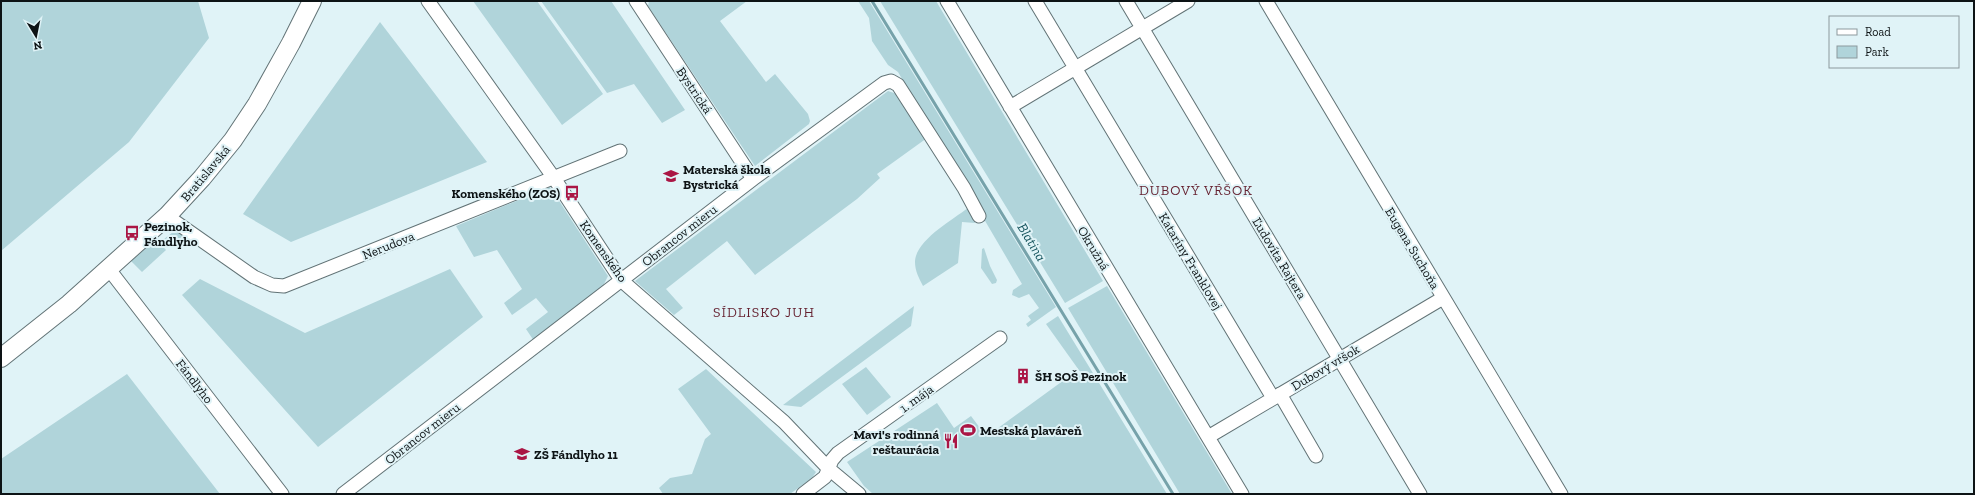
<svg xmlns="http://www.w3.org/2000/svg" width="1975" height="495" viewBox="0 0 1975 495" font-family="'Zilla Slab',serif">
  <rect width="100%" height="100%" fill="#e0f3f7"/>
  <!-- green -->
  <path fill="#b0d4da" d="M1 1H198L209 38 129 142 1 251Z
    M473 1H537L603 94 562 125Z
    M541 1H611L685 110 662 123 634 84 607 93Z
    M649 1H747L720 21 766 82 775 74 808 114 810 121 809 124 755 166 648 6Z
    M858 1H869L1056 307 1028 327 1026 324 1031 320 1028 316 1039 308 1029 294 1019 298 1012 295 1013 290 1022 284 898 72 888 65 872 41 869 18Z
    M880 1H936L1103 281 1065 303Z
    M380 22 487 162 291 242 243 214Z
    M888 91 897 94 927 138 877 174 880 178 857 199 755 275 727 241 666 289 683 308 674 315 635 281Z
    M550 187 608 276 603 286 534 341 526 329 548 312 536 298 512 315 504 303 522 289 497 250 474 257 456 226Z
    M968 208 975 223 962 222 958 263 923 286C919 278 915 271 915 262 915 241 952 220 968 208Z
    M172 227 185 234 171 246 164 239 173 232 171 229Z
    M156 239 166 250 142 272 131 261Z
    M984 248 990 266 997 280 996 283 992 284 981 268 982 249Z
    M450 269 483 317 318 447 182 295 200 279 305 333Z
    M1107 286 1232 494H1180L1068 308Z
    M914 306 911 326 801 407 783 405Z
    M1058 316 1167 494H873L864 486 847 462 937 403 954 428 971 416 983 432 994 431 1075 372 1078 376 1081 373 1046 324Z
    M866 367 891 397 867 415 842 384Z
    M706 369 816 472 812 478 790 494H663L659 488 670 478 692 474 705 439 711 434 678 389Z
    M127 374 220 494H1V459Z"/>
  <g fill="none" stroke-linecap="round" stroke-linejoin="round">
    <!-- stream -->
    <path stroke="#76a2aa" stroke-width="3" d="M872 1 1173 494"/>
    <!-- street casing -->
    <g stroke="#627376" stroke-width="15">
      <path id="street" d="M428 1 554 178 621 280 784 422 829 469 859 494
        M636 1 753 179
        M947 1 1242 494
        M1035 1 1273 398
        M1126 1 1420 494
        M1266 1 1561 494
        M1010 107 1188 1
        M167 216 254 277 272 285 284 286 620 151
        M108 268 282 494
        M1280 394 1316 456
        M1208 437 1443 298
        M343 494 753 179 884 83 891 81 898 85 964 188 979 216
        M803 494 825 477 832 460 838 453 1000 338"/>
    </g>
    <!-- secondary casing -->
    <g stroke="#627376" stroke-width="20">
      <path id="secondary" d="M1 358 69 304 167 216 202 178 233 140 257 104 291 43 312 1"/>
    </g>
    <!-- street -->
    <use href="#street" stroke="#fff" stroke-width="13"/>
    <!-- secondary -->
    <use href="#secondary" stroke="#fff" stroke-width="18"/>
  </g>
  <!-- icons -->
  <defs>
    <g id="school-bare" transform="scale(1.2)"><path d="M0-5L7-2L0 1L-7-2ZM-4 1L0 2.5L4 1V4Q0 6-4 4Z" fill="#aa1544" stroke="#e0f3f7" stroke-width="2.5" paint-order="stroke"/></g>
    <g id="bus-bare" transform="scale(1.2)"><path d="M-5-6H5V4H4V6H2V4H-2V6H-4V4H-5ZM-3.5-4V0h7V-4ZM-3.5 1.2v1.5H-2V1.2ZM2 1.2v1.5H3.5V1.2Z" fill="#aa1544" stroke="#e0f3f7" stroke-width="2.5" paint-order="stroke"/></g>
    <g id="building-bare" transform="scale(1.2)"><path d="M-4-6H4V6H1V3H-1V6H-4ZM-2.5-4.3h1.7v1.8h-1.7ZM.8-4.3h1.7v1.8H.8ZM-2.5-1h1.7V.8h-1.7ZM.8-1h1.7V.8H.8Z" fill="#aa1544" stroke="#e0f3f7" stroke-width="2.5" paint-order="stroke"/></g>
    <g id="stadium-bare" transform="scale(1.2)"><path d="M0-5a6.5 5 0 1 0 0 10a6.5 5 0 1 0 0-10ZM-3.5-1.8h7v3.6h-7Z" fill="#aa1544" stroke="#e0f3f7" stroke-width="2.5" paint-order="stroke"/></g>
    <g id="restaurant-bare" transform="scale(1.2)"><path d="M-5-6h1v4h1v-4h1v4h1v-4h1v5L-1.5 .5V6h-2V.5L-5-1ZM5-6V6H3V1.5H1.5Q1.5-4 5-6Z" fill="#aa1544" stroke="#e0f3f7" stroke-width="2.5" paint-order="stroke"/></g>
  </defs>
  <g fill-rule="evenodd">
    <use href="#school-bare" x="671" y="176"/>
    <use href="#bus-bare" x="572" y="193"/>
    <use href="#bus-bare" x="132" y="233"/>
    <use href="#building-bare" x="1023" y="376"/>
    <use href="#stadium-bare" x="968" y="430"/>
    <use href="#restaurant-bare" x="951" y="441"/>
    <use href="#school-bare" x="522" y="454"/>
  </g>
  <g text-anchor="middle" stroke-width="4" stroke-linejoin="round" paint-order="stroke">
    <!-- street labels -->
    <g font-size="13" fill="#0d1315" stroke="#e0f3f7">
      <text transform="translate(695 90) rotate(56)" y="5">Bystrická</text>
      <text transform="translate(205 173) rotate(-50)" y="5">Bratislavská</text>
      <text transform="translate(679 235) rotate(-38)" y="5">Obrancov mieru</text>
      <text transform="translate(388 245) rotate(-22)" y="5">Nerudova</text>
      <text transform="translate(1094 248) rotate(59)" y="5">Okružná</text>
      <text transform="translate(1413 248) rotate(59)" y="5">Eugena Suchoňa</text>
      <text transform="translate(604 251) rotate(55)" y="5">Komenského</text>
      <text transform="translate(1280 258) rotate(59)" y="5">Ľudovíta Rajtera</text>
      <text transform="translate(1191 261) rotate(59)" y="5">Kataríny Franklovej</text>
      <text transform="translate(1325 367) rotate(-31)" y="5">Dubový vŕšok</text>
      <text transform="translate(195 381) rotate(52)" y="5">Fándlyho</text>
      <text transform="translate(916 398) rotate(-36)" y="5">1. mája</text>
      <text transform="translate(422 433) rotate(-38)" y="5">Obrancov mieru</text>
    </g>
    <!-- poi labels -->
    <g font-size="13" font-weight="bold" fill="#0d1315" stroke="#e0f3f7" text-anchor="start">
      <text x="683" y="174">Materská škola<tspan x="683" dy="15">Bystrická</tspan></text>
      <text x="560" y="198" text-anchor="end">Komenského (ZOS)</text>
      <text x="144" y="231">Pezinok,<tspan x="144" dy="15">Fándlyho</tspan></text>
      <text x="1035" y="381">ŠH SOŠ Pezinok</text>
      <text x="980" y="435">Mestská plaváreň</text>
      <text x="939" y="439" text-anchor="end">Mavi's rodinná<tspan x="939" dy="15">reštaurácia</tspan></text>
      <text x="534" y="459">ZŠ Fándlyho 11</text>
    </g>
    <!-- neighbourhood labels -->
    <g font-size="14" letter-spacing="1" fill="#641f2e" stroke="#e0f3f7">
      <text x="1196" y="195">DUBOVÝ VŔŠOK</text>
      <text x="764" y="317">SÍDLISKO JUH</text>
    </g>
    <!-- water labels -->
    <g font-size="14" font-style="italic" fill="#18565f" stroke="#e0f3f7">
      <text transform="translate(1032 242) rotate(59)" y="5">Blatina</text>
    </g>
  </g>
  <!-- border -->
  <rect width="1975" height="495" fill="none" stroke="#0d1315" stroke-width="4"/>
  <!-- legend -->
  <rect x="1829" y="16" width="130" height="52" fill="#e0f3f7" stroke="#8c999d"/>
  <rect x="1837" y="29" width="20" height="6" fill="#ffffff" stroke="#8c999d"/>
  <text x="1865" y="36" font-size="12" fill="#0d1315">Road</text>
  <rect x="1837" y="46" width="20" height="12" fill="#b0d4da" stroke="#8c999d"/>
  <text x="1865" y="56" font-size="12" fill="#0d1315">Park</text>
  <!-- north arrow -->
  <g transform="translate(36 36) rotate(170)" stroke="#e0f3f7" stroke-width="3" paint-order="stroke">
  <path d="M0-3L7 15L0 10L-7 15Z" fill="#0d1315"/>
  <text y="-6" font-size="11" font-weight="bold" text-anchor="middle" fill="#0d1315">N</text>
  </g>
</svg>
